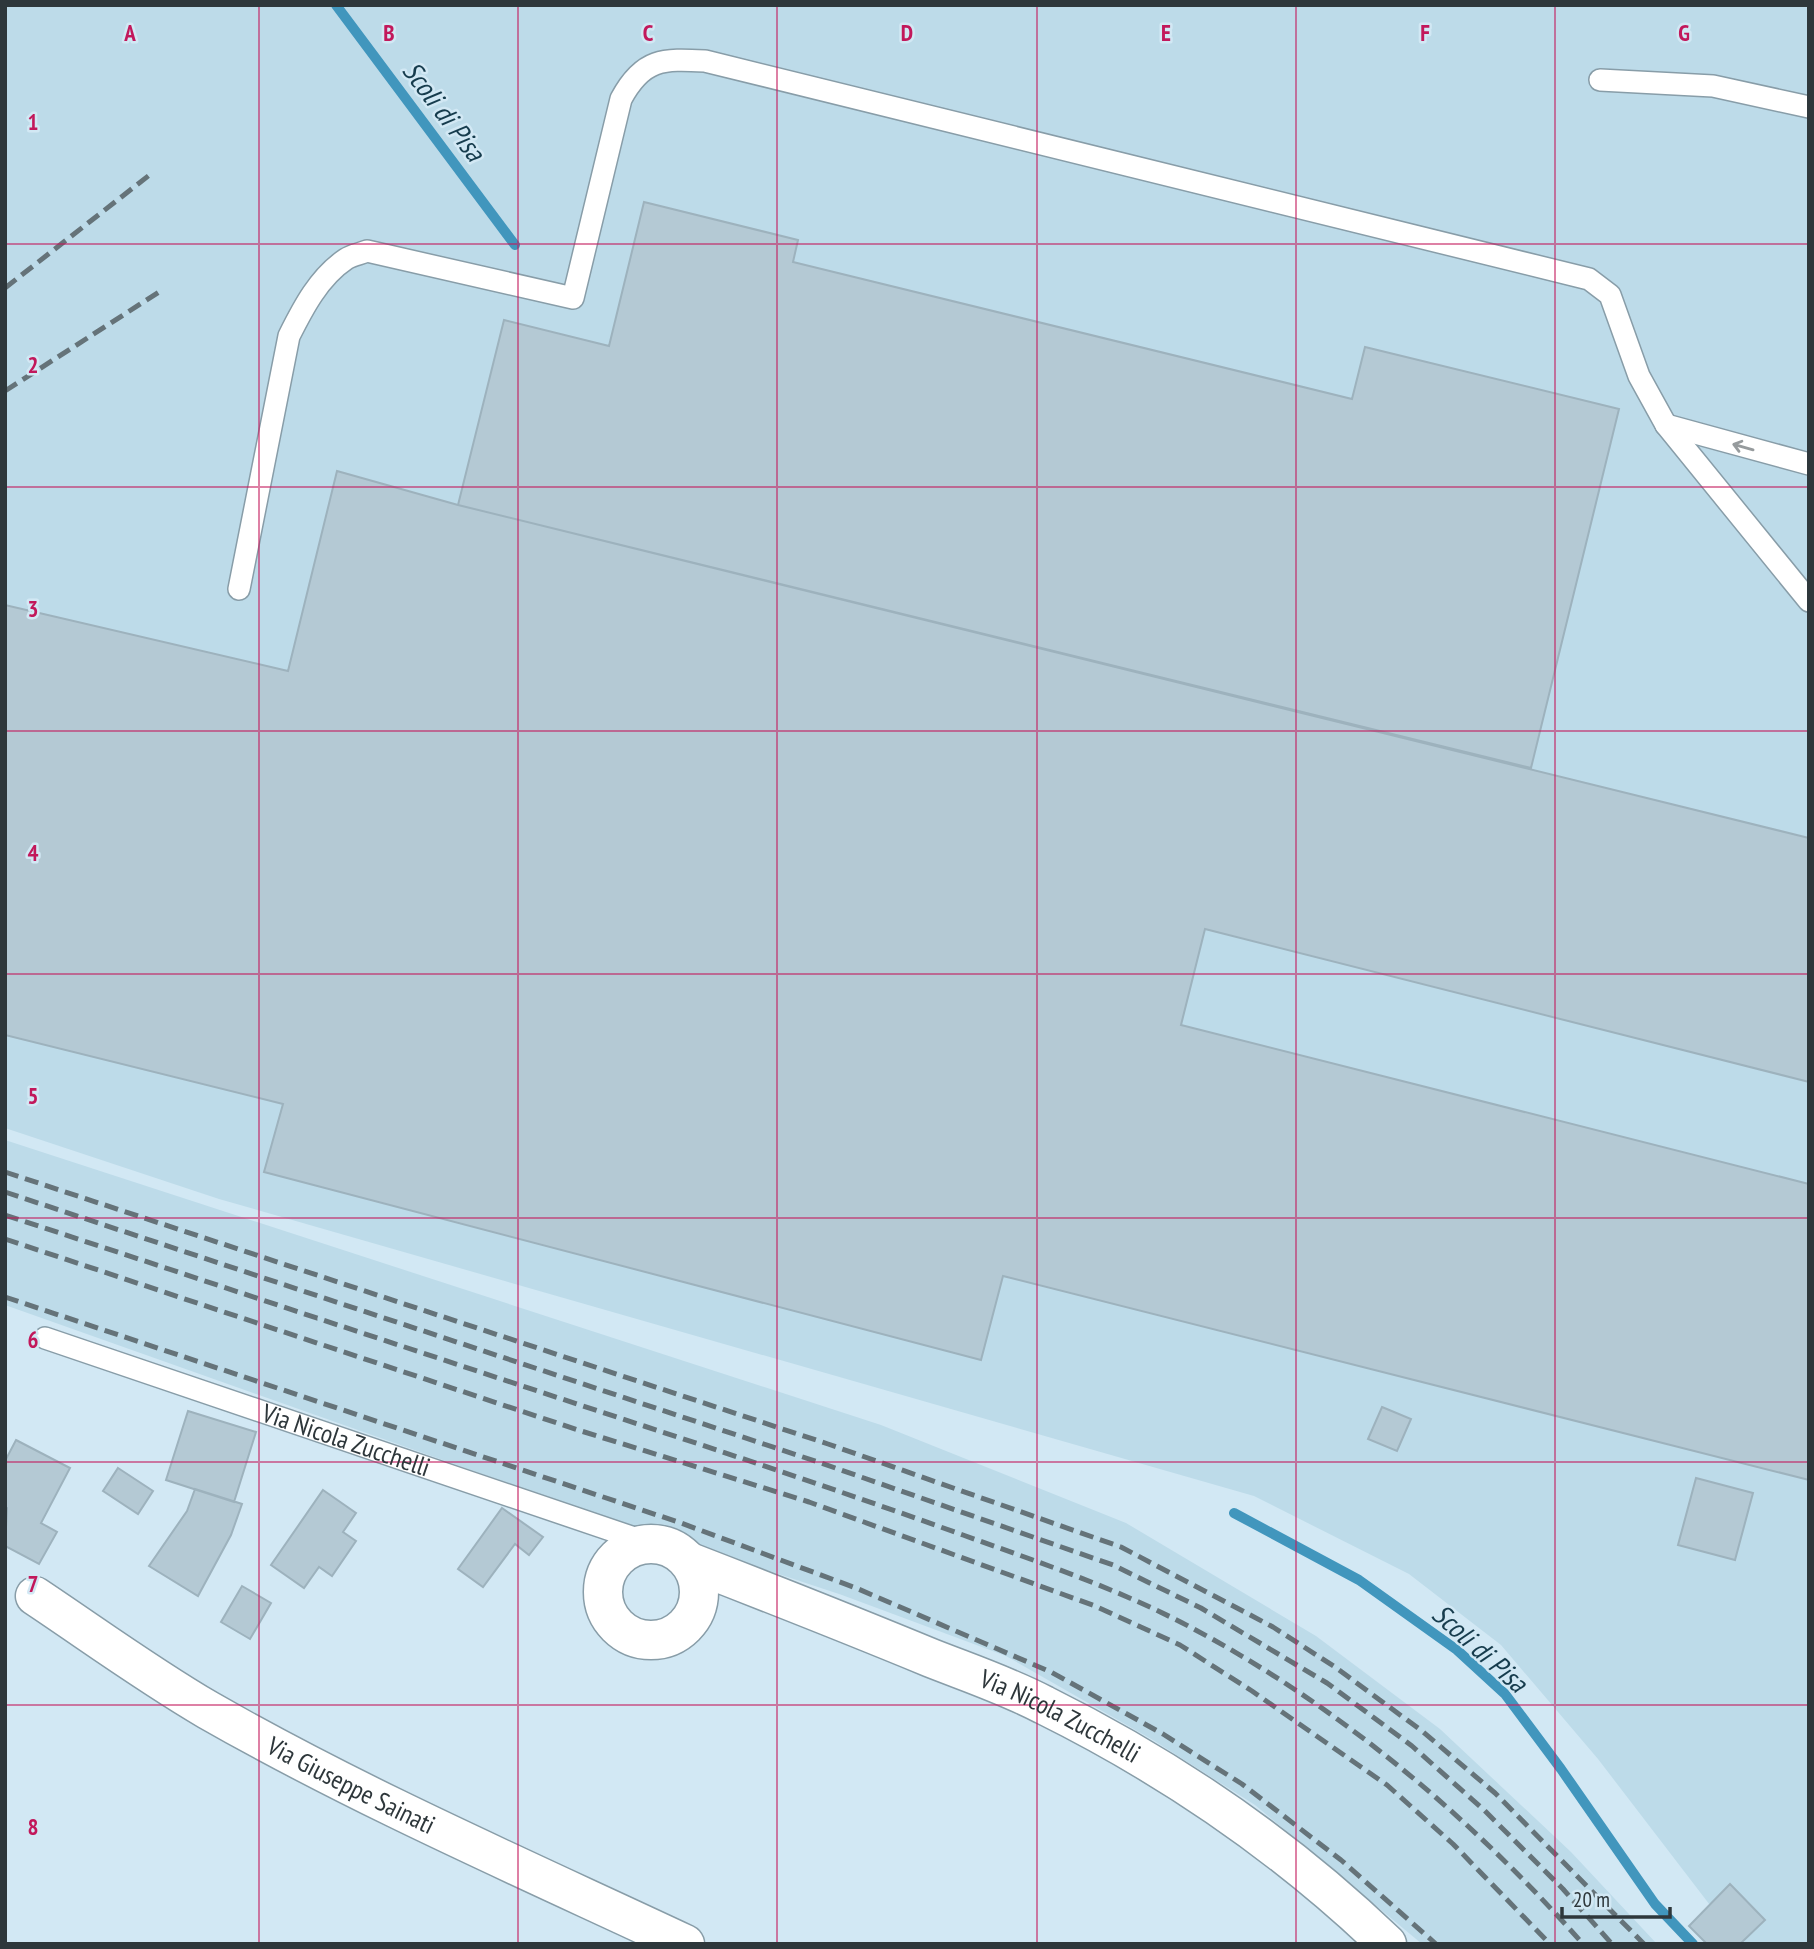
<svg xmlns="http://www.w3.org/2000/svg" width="1814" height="1949" viewBox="0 0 1814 1949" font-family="'PT Sans Narrow',sans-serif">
  <rect width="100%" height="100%" fill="#d2e8f4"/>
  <!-- built -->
  <path fill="#bddbe9" d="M5 5H1809V1944H1747L1726 1926 1598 1759 1501 1645 1409 1574 1254 1496 219 1199 5 1128Z
    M5 1140 881 1425 1126 1523 1316 1636 1440 1729 1571 1852 1657 1944H1422L1255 1805 1153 1740 1006 1656 842 1595 567 1504 5 1305Z"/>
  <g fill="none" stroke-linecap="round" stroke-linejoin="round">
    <!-- stream -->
    <path stroke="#4196bd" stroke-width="10" d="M336 5 515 245
      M1234 1513 1359 1580 1457 1650 1505 1694 1561 1769 1655 1904 1693 1944"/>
  </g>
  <!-- building -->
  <path fill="#b4c9d4" stroke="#9db2bd" stroke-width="2" d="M644 202 798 240 793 262 1352 399 1365 347 1619 409 1531 768 458 505 504 320 609 346Z
    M337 471 458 505 1809 838V1082L1205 929 1181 1025 1809 1184V1480L1003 1276 981 1360 264 1172 283 1104 5 1035V605L288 671Z
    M1382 1407 1411 1419 1397 1451 1368 1439Z
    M188 1411 256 1432 234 1502 166 1480Z
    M16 1440 70 1468 41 1523 57 1532 39 1564 5 1546 7 1508 5 1507V1461Z
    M118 1468 153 1491 138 1514 103 1491Z
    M1696 1478 1753 1493 1735 1560 1678 1545Z
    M195 1489 242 1504 231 1535 198 1596 149 1566 187 1511Z
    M323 1490 356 1513 343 1532 356 1541 332 1576 319 1567 304 1588 271 1565Z
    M502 1508 543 1537 529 1555 515 1544 483 1587 458 1569Z
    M242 1586 271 1603 250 1639 221 1622Z
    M1730 1884 1765 1920 1740 1944H1707L1689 1926Z"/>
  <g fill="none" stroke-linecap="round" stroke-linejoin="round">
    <!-- lane casing -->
    <g stroke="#889da8" stroke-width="24">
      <g id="lane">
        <path d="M1600 80 1713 86 1809 107"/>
        <path d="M1666 425 1809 464"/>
        <path d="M239 589 289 336C303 308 319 277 346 259 352 255 360 254 367 251L573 298 621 99C643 58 663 59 705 61L1589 279 1610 295 1639 376 1666 425 1809 601"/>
        <path id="s1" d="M45 1338 649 1543"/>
      </g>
    </g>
    <!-- street casing -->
    <g stroke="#889da8" stroke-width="41">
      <g id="street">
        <circle cx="651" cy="1592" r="48"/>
        <path id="s2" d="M690 1562C770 1593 851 1625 931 1658 969 1673 1008 1686 1044 1705 1169 1767 1286 1847 1387 1944"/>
        <path id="s3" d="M35 1596C92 1634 148 1675 208 1710 362 1798 525 1869 685 1944"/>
      </g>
    </g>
    <!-- lane -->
    <use href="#lane" stroke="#fff" stroke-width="21"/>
    <!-- street -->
    <use href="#street" stroke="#fff" stroke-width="38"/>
    <!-- rail -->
    <path stroke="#657379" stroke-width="5" stroke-dasharray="14 7" stroke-linecap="butt" d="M5 288 152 173
      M5 391 159 292
      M5 1172 828 1444 1121 1547 1273 1627 1335 1667 1422 1731 1495 1793 1644 1944
      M5 1192 821 1463 1113 1565 1201 1608 1327 1683 1412 1746 1483 1809 1563 1889 1612 1944
      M5 1215C218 1285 431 1356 644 1426 751 1461 857 1497 963 1535 1041 1563 1119 1589 1192 1628 1340 1707 1472 1818 1583 1944
      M5 1239 578 1430 809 1502 1095 1606 1180 1645 1252 1691 1387 1785 1453 1844 1550 1944
      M5 1297 681 1523 856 1588 1051 1672 1163 1734 1242 1784 1341 1860 1436 1944"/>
  </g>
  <!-- one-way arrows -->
  <defs><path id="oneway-shaft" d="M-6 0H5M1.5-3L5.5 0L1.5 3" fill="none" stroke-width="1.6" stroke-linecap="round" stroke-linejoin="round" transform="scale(1.75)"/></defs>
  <use stroke="#969b9d" href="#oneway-shaft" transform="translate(1743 447) rotate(-164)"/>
  <!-- grid -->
  <path fill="none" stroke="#c2185b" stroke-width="2" stroke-opacity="0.55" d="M259 5V1944M518 5V1944M777 5V1944M1037 5V1944M1296 5V1944M1555 5V1944M5 244H1809M5 487H1809M5 731H1809M5 974H1809M5 1218H1809M5 1462H1809M5 1705H1809"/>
  <g text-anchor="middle" stroke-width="5" stroke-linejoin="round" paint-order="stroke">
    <!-- street labels -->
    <g font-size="26" fill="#2e373b" stroke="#d2e8f4">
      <text dy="9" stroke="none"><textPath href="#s1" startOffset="318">Via Nicola Zucchelli</textPath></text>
      <text dy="9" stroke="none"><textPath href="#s2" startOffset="401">Via Nicola Zucchelli</textPath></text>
      <text dy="9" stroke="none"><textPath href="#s3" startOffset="369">Via Giuseppe Sainati</textPath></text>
    </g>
    <!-- water labels -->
    <g font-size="28" font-style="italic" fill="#163c4d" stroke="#d2e8f4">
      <text transform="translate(444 111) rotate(53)" y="10">Scoli di Pisa</text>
      <text transform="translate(1480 1648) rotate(42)" y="10">Scoli di Pisa</text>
    </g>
  </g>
  <g font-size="23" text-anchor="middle" font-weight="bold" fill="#c2185b" stroke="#d2e8f4" stroke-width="5" stroke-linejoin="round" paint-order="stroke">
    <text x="130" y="41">A</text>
    <text x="389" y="41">B</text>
    <text x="648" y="41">C</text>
    <text x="907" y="41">D</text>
    <text x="1166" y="41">E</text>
    <text x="1425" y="41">F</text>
    <text x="1684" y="41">G</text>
    <text x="33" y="130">1</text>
    <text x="33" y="373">2</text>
    <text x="33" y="617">3</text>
    <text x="33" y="861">4</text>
    <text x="33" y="1104">5</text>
    <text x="33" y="1348">6</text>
    <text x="33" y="1592">7</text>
    <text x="33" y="1835">8</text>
  </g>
  <!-- border -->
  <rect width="1814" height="1949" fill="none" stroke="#2e373b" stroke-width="14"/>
  <!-- scale -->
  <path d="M1562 1907v10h108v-10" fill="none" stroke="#2e373b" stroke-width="3.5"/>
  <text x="1573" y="1907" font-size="21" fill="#2e373b" stroke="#d2e8f4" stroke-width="5" paint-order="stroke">20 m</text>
</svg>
